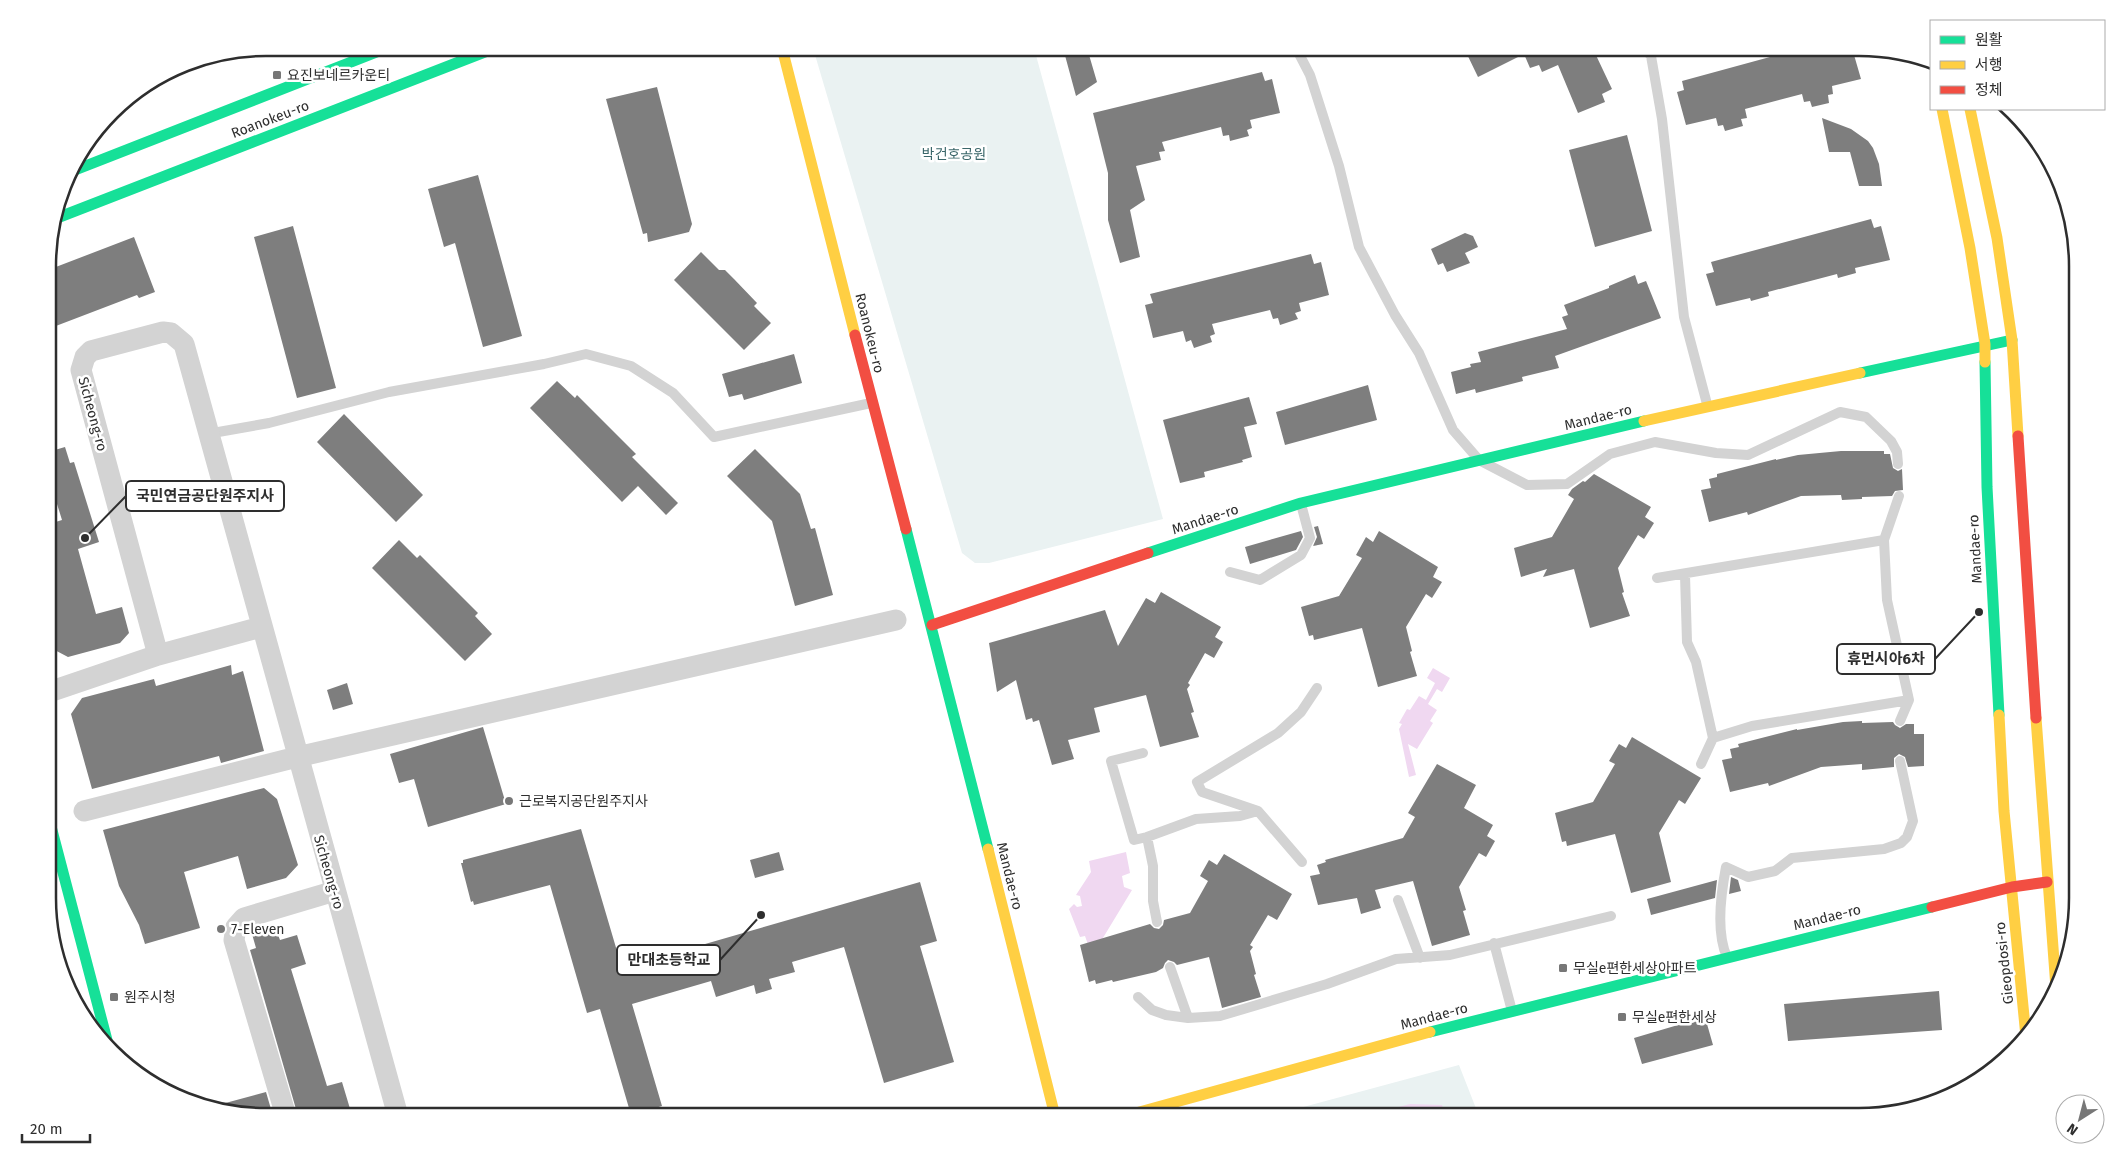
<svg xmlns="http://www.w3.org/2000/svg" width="2125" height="1164" viewBox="0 0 2125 1164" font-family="'Fira Sans','Noto Sans KR',sans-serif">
  <rect width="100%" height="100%" fill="#fff"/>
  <!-- green -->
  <path fill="#eaf2f2" d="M813 48H1034L1163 519 989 563H975L962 553Z
    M1459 1065 1479 1116H1270Z"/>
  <!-- water -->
  <path fill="#f0d8f1" d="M1433 668 1450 678 1442 692 1437 689 1428 704 1437 710 1430 721 1433 723 1417 749 1408 744 1416 775 1409 777 1399 729 1402 724 1399 723 1407 709 1410 710 1419 696 1426 700 1435 683 1427 678Z
    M1126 852 1130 873 1122 876 1124 887 1132 890 1092 956 1085 936 1080 937 1069 909 1074 904 1077 907 1082 906 1080 896 1076 895 1091 872 1089 861Z
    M1410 1104 1442 1105 1445 1116H1364Z"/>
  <!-- building -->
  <path fill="#7e7e7e" d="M1063 48H1087L1097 82 1076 96Z
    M1464 48H1601L1594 51 1612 89 1602 94 1605 102 1578 113 1558 65 1542 72 1539 65 1530 68 1524 54 1478 77Z
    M1803 48H1852L1861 79 1832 86 1833 94 1828 95 1829 103 1812 107 1810 101 1804 102 1802 94 1745 109 1747 118 1741 119 1743 126 1725 131 1723 125 1718 126 1716 118 1686 125 1677 92 1684 90 1682 81Z
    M1262 72 1265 81 1272 79 1280 113 1250 120 1252 128 1247 130 1249 136 1230 141 1229 135 1223 136 1221 127 1162 142 1165 151 1159 152 1161 160 1136 166 1145 200 1130 210 1140 257 1120 263 1108 220V173L1093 113Z
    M657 87 692 224 689 232 648 242 647 233 643 234 606 99Z
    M1822 118 1851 129 1868 141 1873 148 1879 164 1882 186H1859L1850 152H1829Z
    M1627 135 1652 231 1595 247 1569 150Z
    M478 175 522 336 483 347 455 243 444 247 428 189Z
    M1871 219 1874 228 1881 226 1890 260 1855 268 1856 273 1838 278 1837 274 1768 292 1769 296 1751 301 1750 298 1716 306 1706 274 1714 272 1711 262Z
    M293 226 336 388 297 398 254 237Z
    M1465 233 1473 236 1478 247 1465 253 1470 263 1447 272 1443 263 1438 265 1431 249Z
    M134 237 155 292 139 298 137 295 48 329V270Z
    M701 252 719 270H725L734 279 757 303 754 306 771 323 744 350 674 280Z
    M1311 254 1314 264 1321 262 1329 295 1299 303 1301 311 1295 313 1298 319 1280 325 1278 318 1273 319 1270 310 1212 324 1215 334 1210 336 1212 342 1194 348 1191 340 1186 342 1183 331 1153 338 1145 305 1153 303 1150 294Z
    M1635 275 1638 284 1646 281 1661 318 1555 356 1559 368 1522 377 1523 381 1476 393 1475 389 1456 394 1451 372 1471 367 1470 364 1481 362 1478 352 1567 329 1562 317 1568 315 1564 305 1609 288V286Z
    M794 354 802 383 744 400 742 394 729 397 722 374Z
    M557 381 575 398 577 395 636 454 632 457 678 503 666 515 638 486 622 502 530 408Z
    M1368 385 1377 420 1285 445 1276 412Z
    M1249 397 1257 424 1244 427 1252 457 1242 460 1243 462 1204 472 1205 477 1180 483 1163 420Z
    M344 414 423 495 396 522 317 442Z
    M65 447 70 463 74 462 99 542 78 549 96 614 122 607 129 633 120 643 68 657 49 647V524L62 520 48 475V452Z
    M755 449 800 494 811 529 815 528 833 595 795 606 772 521 727 476Z
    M1841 451H1884V454H1890L1893 468 1898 471 1902 469 1903 490 1895 491 1892 496 1862 497V499L1842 500 1841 495 1801 496 1748 515 1747 512 1709 522 1701 490 1711 488 1709 479 1717 477V474L1776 459V460L1798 455Z
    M1594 474 1651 507 1645 517 1654 523 1644 539 1638 535 1618 568 1624 592 1622 593 1630 616 1590 628 1574 569 1543 577 1547 569 1521 577 1514 548 1552 537 1574 499 1568 495 1572 489 1583 481 1585 482Z
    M1318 526 1323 544 1313 546 1317 537 1314 527Z
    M1301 531 1303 537 1296 550 1250 564 1245 547Z
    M1379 531 1438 567 1433 577 1442 582 1432 598 1426 594 1406 627 1412 651 1410 652 1417 676 1378 687 1362 628 1314 640 1313 635 1309 636 1301 607 1339 596 1362 558 1356 555 1366 537 1373 542Z
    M399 540 417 558 420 555 478 613 475 616 492 634 465 661 372 568Z
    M1161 592 1221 627 1215 637 1223 642 1214 658 1205 653 1188 683 1190 685 1187 689 1194 712 1191 713 1199 737 1160 747 1146 695 1094 708 1100 732 1068 740 1074 759 1052 765 1039 720 1033 722 1032 718 1026 720 1016 680 997 692 989 643 1105 610 1118 646 1146 598 1155 603Z
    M231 665 232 675 243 671 264 751 221 763 219 756 92 789 71 714 82 698 154 679 156 686Z
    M347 683 353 704 333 710 327 690Z
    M1862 721V723L1893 722 1895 725 1900 728 1906 724H1914V734H1924V766L1908 767 1905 757 1899 754 1894 758V767L1862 770V764L1821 767 1769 786 1768 783 1730 792 1722 760 1732 758 1730 749 1739 747 1738 744 1797 729V730L1843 722Z
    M483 727 506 804 428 827 414 779 399 783 390 754Z
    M1632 737 1701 778 1685 804 1679 800 1659 833 1671 882 1631 893 1615 834 1567 846 1566 841 1562 842 1555 813 1593 802 1615 764 1609 761 1619 744 1626 748Z
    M1437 764 1476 785 1464 808 1493 825 1487 836 1495 841 1486 857 1479 853 1459 887 1466 910 1463 911 1470 935 1432 946 1413 881 1375 890 1381 908 1361 914 1357 898 1318 905 1310 876 1320 874 1317 865 1326 862 1325 860 1403 838 1415 817 1408 813Z
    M264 788 277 799 298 865 286 878 247 889 238 856 184 872 200 928 145 944 139 925 119 886 103 830Z
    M581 829 622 968 920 882 937 941 920 946 954 1062 884 1083 844 947 792 962 795 972 769 979 772 989 756 994 754 985 716 997 711 981 632 1004 662 1106 631 1115 600 1009 587 1013 550 885 474 905 473 901 471 902 461 863H463V860Z
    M779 852 784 870 755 878 750 860Z
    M1224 854 1292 894 1277 920 1268 915 1250 945 1253 947 1250 951 1256 974 1254 975 1261 997 1222 1008 1209 957 1177 965 1174 962 1168 960 1165 963 1163 968 1156 972 1113 982 1112 980 1096 984 1095 980 1089 982 1080 945 1150 924 1154 928 1159 929 1163 925 1164 920 1190 913 1208 881 1200 876 1209 860 1217 865Z
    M1731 877 1738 880 1741 891 1729 894Z
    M1717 880 1715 898 1651 915 1647 899Z
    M275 927 280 940 297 935 306 964 291 969 327 1086 342 1082 351 1112 335 1116H298L250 950 256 948 252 934Z
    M1939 991 1942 1030 1788 1041 1784 1004Z
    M1705 1017 1713 1045 1642 1064 1634 1038Z
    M266 1092 273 1116 218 1105Z"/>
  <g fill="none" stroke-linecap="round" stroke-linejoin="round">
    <!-- lane -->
    <path stroke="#d3d3d3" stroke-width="10" d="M1296 48 1310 75 1339 166 1359 247 1395 315 1419 353 1453 430 1479 460 1527 485 1567 484 1610 454 1655 442 1716 453 1748 455 1840 412 1866 417 1891 441 1897 452 1898 464
      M1644 48 1651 56 1662 119 1684 317 1707 404
      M207 434 269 423 389 392 544 364 586 354 631 366 673 393 714 437 871 403
      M1899 496 1884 540 1887 600 1909 700 1900 721
      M1230 572 1260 580 1301 555 1310 538 1301 504
      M1685 575 1687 642 1696 662 1713 738
      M1657 578 1884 540
      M1143 753 1111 761 1134 840 1147 837
      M1701 764 1713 738 1752 726 1909 700
      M1258 811 1202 792 1197 782 1278 733 1301 712 1317 688
      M1398 900 1420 958
      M1157 922 1153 901V866L1147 837 1196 819 1240 816 1258 811 1302 862
      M1494 943 1512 1011
      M1727 957C1716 933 1721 893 1726 867L1748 877 1775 871 1792 858 1884 849 1901 843 1907 837 1913 821 1900 761
      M1170 967 1188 1018
      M1138 997 1152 1010 1166 1015 1188 1018 1220 1016 1327 984 1396 959 1450 955 1611 916"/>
    <!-- street -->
    <path stroke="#d3d3d3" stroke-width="21" d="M158 655 81 370 85 357 91 351 163 332 171 333 184 344 398 1116
      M49 692 158 655 261 627
      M84 811 297 757 896 620
      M286 1116 234 940 236 927 244 918 335 891"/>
    <!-- fast -->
    <path stroke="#16e098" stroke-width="11" d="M70 172 387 48
      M57 218 495 48
      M1985 362 1987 487 1999 715
      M1860 373 2012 340
      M906 529 988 849
      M1148 553 1301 503 1644 421
      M49 819 108 1044
      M1430 1032 1932 907"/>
    <!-- slow -->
    <path stroke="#ffcf43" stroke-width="11" d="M782 48 855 335
      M1942 109 1970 248 1985 344V362
      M1970 109 1997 238 2012 340 2018 436
      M1644 421 1860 373
      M1999 715 2004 811 2026 1037
      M2036 718 2056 988
      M988 849 1055 1116
      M1125 1116 1430 1032"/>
    <!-- jam -->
    <path stroke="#f24e42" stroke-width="11" d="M855 335 906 529
      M2018 436 2036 718
      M932 625 1148 553
      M1932 907 2012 887 2047 882"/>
  </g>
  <!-- markers -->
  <g fill="#777" stroke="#fff" stroke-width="2">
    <rect x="272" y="70" width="10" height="10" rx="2.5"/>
    <circle cx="509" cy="801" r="5"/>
    <circle cx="221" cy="929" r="5"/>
    <rect x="1558" y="963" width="10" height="10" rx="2.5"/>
    <rect x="109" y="992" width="10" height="10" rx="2.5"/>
    <rect x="1617" y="1012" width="10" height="10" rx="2.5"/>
  </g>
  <g text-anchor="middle" stroke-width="5" stroke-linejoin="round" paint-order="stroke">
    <!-- poi labels -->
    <g font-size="14" fill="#2e2e2e" stroke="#fff" text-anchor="start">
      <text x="287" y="80">요진보네르카운티</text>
      <text x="519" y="806">근로복지공단원주지사</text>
      <text x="231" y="934">7-Eleven</text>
      <text x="1573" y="973">무실e편한세상아파트</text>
      <text x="124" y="1002">원주시청</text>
      <text x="1632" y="1022">무실e편한세상</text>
    </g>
    <!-- street labels -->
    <g font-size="14" fill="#2e2e2e" stroke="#fff">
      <text transform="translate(270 119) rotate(-21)" y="5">Roanokeu-ro</text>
      <text transform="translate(870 333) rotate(76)" y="5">Roanokeu-ro</text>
      <text transform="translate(93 414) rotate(75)" y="5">Sicheong-ro</text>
      <text transform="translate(1598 417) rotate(-14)" y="5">Mandae-ro</text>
      <text transform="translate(1205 519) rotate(-18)" y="5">Mandae-ro</text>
      <text transform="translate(1975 549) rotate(-93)" y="5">Mandae-ro</text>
      <text transform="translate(329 872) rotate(74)" y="5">Sicheong-ro</text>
      <text transform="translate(1010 876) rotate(76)" y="5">Mandae-ro</text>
      <text transform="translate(1827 917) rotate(-14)" y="5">Mandae-ro</text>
      <text transform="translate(2004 963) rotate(-96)" y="5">Gieopdosi-ro</text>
      <text transform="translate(1434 1016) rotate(-15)" y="5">Mandae-ro</text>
    </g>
    <!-- park labels -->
    <g font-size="14" fill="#3b676a" stroke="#fff">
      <text x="954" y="159">박건호공원</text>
    </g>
  </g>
  <!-- crop -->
  <path d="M0 0H2125V1164H0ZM266 56H1859A210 210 0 0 1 2069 266V898A210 210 0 0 1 1859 1108H266A210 210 0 0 1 56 898V266A210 210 0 0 1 266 56Z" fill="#fff" fill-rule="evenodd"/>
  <path fill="none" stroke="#2e2e2e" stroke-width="2.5" d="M266 56H1859A210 210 0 0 1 2069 266V898A210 210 0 0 1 1859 1108H266A210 210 0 0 1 56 898V266A210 210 0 0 1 266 56Z"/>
  <!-- callouts -->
  <path fill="none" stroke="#2e2e2e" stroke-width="2" d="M85 538L126 496M1979 612L1935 659M761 915L720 960"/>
  <g fill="#2e2e2e" stroke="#fff" stroke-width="2">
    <circle cx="85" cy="538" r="5"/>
    <circle cx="1979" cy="612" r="5"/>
    <circle cx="761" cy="915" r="5"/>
  </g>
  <g fill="#fff" stroke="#2e2e2e" stroke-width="2">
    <rect x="126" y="481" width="158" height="30" rx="5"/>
    <rect x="1837" y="644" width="98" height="30" rx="5"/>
    <rect x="617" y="945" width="103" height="30" rx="5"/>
  </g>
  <g font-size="15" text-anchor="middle" font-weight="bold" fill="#2e2e2e">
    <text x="205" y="501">국민연금공단원주지사</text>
    <text x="1886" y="664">휴먼시아6차</text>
    <text x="669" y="965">만대초등학교</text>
  </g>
  <!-- legend -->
  <rect x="1930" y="20" width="175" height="90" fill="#ffffff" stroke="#ababab"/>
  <rect x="1940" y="36" width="25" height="8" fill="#16e098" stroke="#ababab"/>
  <text x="1975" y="45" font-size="15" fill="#2e2e2e">원활</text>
  <rect x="1940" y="61" width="25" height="8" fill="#ffcf43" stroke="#ababab"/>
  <text x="1975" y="70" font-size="15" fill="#2e2e2e">서행</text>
  <rect x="1940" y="86" width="25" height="8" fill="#f24e42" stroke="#ababab"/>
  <text x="1975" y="95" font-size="15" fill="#2e2e2e">정체</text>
  <!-- north arrow -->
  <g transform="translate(2080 1119) rotate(216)"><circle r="24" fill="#ffffff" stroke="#ababab"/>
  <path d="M0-4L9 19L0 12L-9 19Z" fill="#777777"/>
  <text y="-8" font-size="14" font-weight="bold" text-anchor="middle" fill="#2e2e2e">N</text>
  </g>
  <!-- scale -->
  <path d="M22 1134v8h68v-8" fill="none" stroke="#2e2e2e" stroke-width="2.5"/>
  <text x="30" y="1134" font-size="15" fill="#2e2e2e" stroke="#ffffff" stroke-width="4" paint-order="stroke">20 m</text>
</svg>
